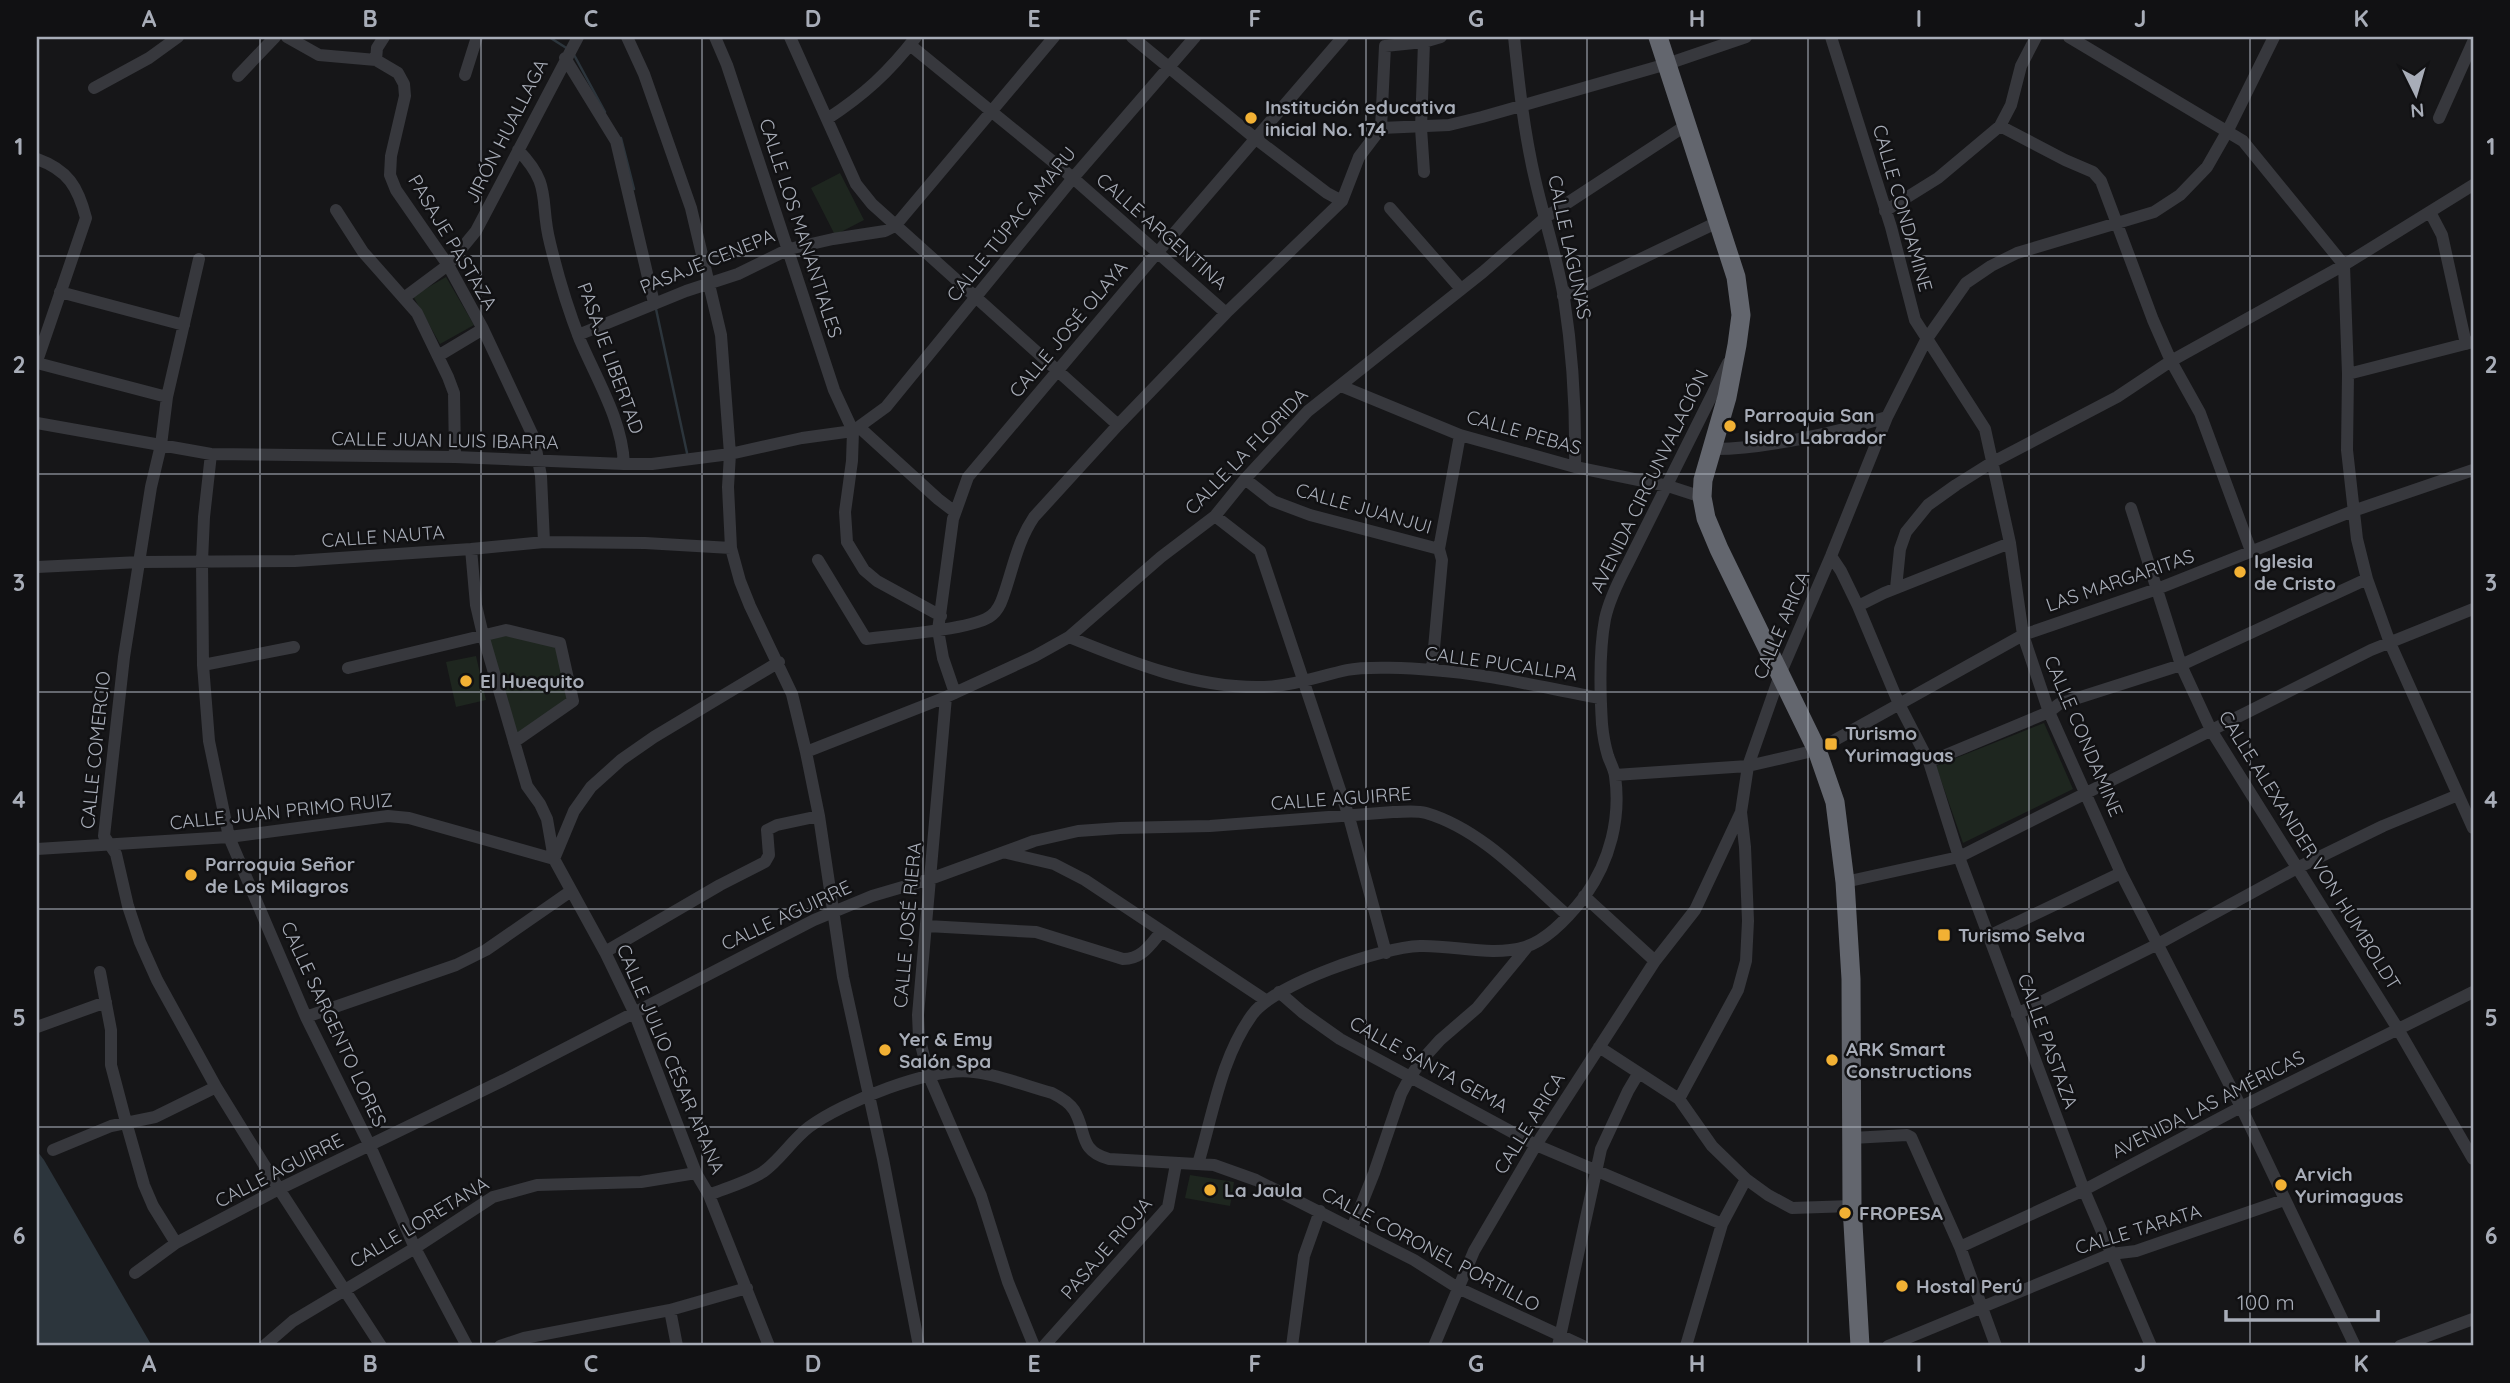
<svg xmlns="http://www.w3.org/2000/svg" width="2510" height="1383" viewBox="0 0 2510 1383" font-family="Quicksand,sans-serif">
  <rect width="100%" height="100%" fill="#161618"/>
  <!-- green -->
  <path fill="#1e261f" d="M840 173 864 220 835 235 811 188Z
    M446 277 474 325 440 344 413 296Z
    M506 633 557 645 570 700 516 737 487 635Z
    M476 656 486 700 456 707 446 662Z
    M2044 723 2073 789 1963 843 1936 766Z
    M1190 1175 1234 1182 1230 1206 1185 1198Z"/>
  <!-- water -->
  <path fill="#2c353c" d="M37 1151 44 1160 152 1346H37Z"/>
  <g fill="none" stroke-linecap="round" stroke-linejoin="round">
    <!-- stream -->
    <path stroke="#2c353c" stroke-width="2.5" d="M549 37 568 49
      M573 53 605 112
      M621 138 634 189
      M656 309 687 453"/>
    <!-- minor -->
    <path stroke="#37383d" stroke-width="12" d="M287 37 319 55 376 60 398 73 404 84 405 96 391 156 390 175 396 190 448 265 483 329 534 438 541 476 544 542
      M627 37 644 74 691 208 721 335 730 454 728 487 731 548 740 581 750 606 792 694 806 752 819 816 843 977 883 1159 919 1346
      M715 37 727 65 834 390 853 431 852 461 845 512 847 542 864 570 877 581 941 616
      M790 37 856 184 872 204 1118 425
      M1132 37 1256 139 1327 193 1342 201
      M1514 37C1519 85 1524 132 1535 179 1544 219 1557 257 1564 298 1573 356 1576 409 1575 467
      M1831 37 1891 227 1915 320 1985 429 2010 543 2023 635 2049 712 2121 873 2241 1107 2355 1346
      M2069 37 2243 141 2344 265 2348 374 2347 450 2357 539 2367 579 2390 643 2473 828
      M910 45 1073 178 1226 313
      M565 58 616 141 654 303
      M376 60 377 48 384 37
      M465 75 477 37
      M238 76 275 37
      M94 88 149 58 178 37
      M2439 118 2473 42
      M827 119C864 95 889 72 916 37
      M2000 126 2065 160 2093 172 2101 181 2153 320 2171 361 2200 413 2251 551
      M1381 128 1449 125 1482 117 1667 64 1746 37
      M1381 128 1385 46 1424 42 1441 37
      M518 150C553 186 539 200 550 243 557 272 569 312 580 340 597 380 622 420 624 464
      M37 159C68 170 78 187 86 218L37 361
      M1424 172 1421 128 1424 42
      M1390 208 1461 289
      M336 210 363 252 417 313 448 377 454 393 455 457
      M1885 211 1938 178 2000 126 2011 105 2021 66 2036 37
      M2430 212 2442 235 2466 344
      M199 259 167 397 161 445 151 487 124 657 104 836 116 854 128 906 140 942 157 980 216 1087 279 1189 381 1346
      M60 292 184 325
      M1563 296 1718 222
      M405 297 448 265 476 231 578 37
      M578 335 686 291 738 274 789 249 833 239 885 231 895 226 1054 37
      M438 356 483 329
      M37 363 167 397
      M2348 374 2473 342
      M1341 386 1460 435 1575 467 1668 486 1702 497
      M37 423 211 454 455 457 624 464H652L730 454 802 438 853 431 886 407 1073 178 1195 37
      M860 428 938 499 955 512
      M1711 449C1761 450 1839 432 1887 417
      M211 454 204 517 202 561 203 665 209 741 229 837 306 1017 370 1146 415 1248 467 1346
      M1245 479 1273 501 1310 515 1439 549
      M2131 508 2181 665 2211 730 2398 1029 2473 1159
      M1215 516 1260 551 1349 817 1386 953
      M471 549 476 605 483 635 527 786 540 804 547 819 554 859 605 952 634 1012 696 1173 709 1195 769 1346
      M1831 556 1841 571 1858 606 1899 704 1929 762 1959 857 2084 1190 2151 1346
      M818 560 866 639C892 635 975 630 992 615 997 611 1001 603 1003 597 1013 569 1017 542 1034 517L1118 425 1226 313 1342 201 1359 157 1381 128
      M37 567 140 562 295 561 471 549 544 542 645 543 731 548
      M1896 588 1900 549 1906 532 1928 505 1956 485 1991 463 2117 397 2171 361 2344 265 2473 185
      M1858 606 1884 593 2010 543
      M1069 637C1130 662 1197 689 1264 687 1292 686 1320 676 1347 670 1366 666 1412 668 1432 670 1489 674 1545 688 1600 698
      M203 665 294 647
      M348 668 506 630 560 643 573 701 514 742
      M1432 670 1442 560 1439 549 1460 435
      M955 693 943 658 938 630 953 519 968 477 1157 253 1343 37
      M946 697 918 1015 919 1037 929 1076 981 1196 1008 1282 1034 1346
      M806 752 946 697 1035 656 1069 637 1161 557 1215 516 1245 479 1308 411 1483 272 1546 217 1685 126
      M1929 762 2049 712 2059 704 2181 665 2367 579
      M1615 775 1748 766 1817 750 2023 635 2157 589 2353 511 2473 470
      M37 849 229 837 388 816 409 818 554 859
      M1007 853 1054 864 1085 880 1267 1001
      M554 859 574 811 591 787 621 760 654 737 779 662
      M1845 882 1959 857 2371 650 2473 609
      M1584 896 1655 961
      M927 926 1036 932 1123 959C1142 959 1150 945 1161 932
      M1989 936 2121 873
      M605 952 720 885 765 862 769 855 767 830 777 825 819 816
      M100 972 111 1030V1065L126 1122 144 1185 153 1206 176 1243
      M1279 992 1302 1012 1340 1039 1536 1145 1722 1224
      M2017 1014 2158 944 2299 867 2383 826 2458 795
      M306 1017 456 965 486 950 571 891
      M37 1027 106 1002
      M1599 1047 1679 1099 1712 1146 1746 1179 1768 1195 1792 1208 1852 1206
      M1679 1099 1738 990 1746 961 1748 921 1745 847 1741 812
      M1852 1138 1907 1135 1911 1137 1960 1247 1996 1346
      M53 1150 111 1126 155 1117 216 1087
      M1198 1164C1213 1114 1221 1058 1252 1015 1274 984 1382 947 1420 946 1456 945 1491 957 1525 947 1548 940 1571 914 1585 896 1610 861 1621 818 1615 776 1614 769 1610 762 1608 756 1605 746 1603 735 1602 724 1600 692 1599 651 1605 619 1609 600 1618 582 1627 565L1728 363
      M709 1195C726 1188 747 1182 763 1172 780 1160 792 1140 809 1127 842 1102 933 1066 974 1072 1000 1075 1026 1086 1052 1093 1060 1097 1069 1102 1074 1110 1087 1131 1078 1151 1109 1159L1214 1165 1256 1180 1414 1260 1458 1288 1583 1346
      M1352 1228 1374 1173 1401 1094 1410 1077 1422 1060 1440 1040 1477 1008 1528 946
      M1960 1247 2084 1190 2241 1107 2473 992
      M135 1273 176 1243 279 1189 504 1080 814 920 872 896 930 879 1034 841 1078 831 1120 828 1210 826 1393 812C1404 812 1416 810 1426 813 1481 829 1525 878 1567 915
      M670 1310 677 1346
      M264 1346 293 1321 415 1248 493 1197 537 1185 641 1182 696 1173
      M500 1346 524 1338 670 1310 747 1288
      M1044 1346 1168 1207 1176 1164
      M1292 1346 1304 1256 1320 1211
      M1434 1346 1474 1251 1536 1145 1655 961 1695 910 1741 812 1748 766 1781 672 1831 556 1887 417 1926 340 1966 283 1991 266 2017 253 2154 212 2180 195 2207 167 2227 132 2274 37
      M1558 1346 1601 1149 1628 1091 1638 1074
      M1686 1346 1722 1224 1746 1179
      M1888 1346 2111 1254 2136 1251 2284 1200
      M2400 1346 2473 1319"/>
    <!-- highway -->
    <path stroke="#63666e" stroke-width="19" d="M1658 37 1736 277 1741 315 1737 345 1727 397 1703 480 1702 497 1706 518 1719 549 1817 750 1835 802 1845 882 1851 979 1852 1206 1860 1346"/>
  </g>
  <!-- grid -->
  <path fill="none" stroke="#a8adb8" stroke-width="2" stroke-opacity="0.55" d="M260 37V1346M481 37V1346M702 37V1346M923 37V1346M1144 37V1346M1366 37V1346M1587 37V1346M1808 37V1346M2029 37V1346M2250 37V1346M37 256H2473M37 474H2473M37 692H2473M37 909H2473M37 1127H2473"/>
  <!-- markers -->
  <g fill="#f2b134" stroke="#111113" stroke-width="2.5">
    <circle cx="1251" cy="118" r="7"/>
    <circle cx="1730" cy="426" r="7"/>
    <circle cx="2240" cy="572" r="7"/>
    <circle cx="466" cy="681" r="7"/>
    <rect x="1824" y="737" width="14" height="14" rx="3.5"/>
    <circle cx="191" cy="875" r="7"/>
    <rect x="1937" y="928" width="14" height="14" rx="3.5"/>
    <circle cx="885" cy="1050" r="7"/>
    <circle cx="1832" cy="1060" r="7"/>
    <circle cx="2281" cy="1185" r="7"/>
    <circle cx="1210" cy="1190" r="7"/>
    <circle cx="1845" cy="1213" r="7"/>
    <circle cx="1902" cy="1286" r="7"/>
  </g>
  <g text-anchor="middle" stroke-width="5" stroke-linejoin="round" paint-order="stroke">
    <!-- poi labels -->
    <g font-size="19" font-weight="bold" fill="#a8adb8" stroke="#111113" text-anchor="start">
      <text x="1265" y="114">Institución educativa<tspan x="1265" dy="22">inicial No. 174</tspan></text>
      <text x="1744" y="422">Parroquia San<tspan x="1744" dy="22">Isidro Labrador</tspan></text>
      <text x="2254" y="568">Iglesia<tspan x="2254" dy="22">de Cristo</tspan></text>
      <text x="480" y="688">El Huequito</text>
      <text x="1845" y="740">Turismo<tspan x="1845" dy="22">Yurimaguas</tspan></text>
      <text x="205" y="871">Parroquia Señor<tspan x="205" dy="22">de Los Milagros</tspan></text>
      <text x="1958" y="942">Turismo Selva</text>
      <text x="899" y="1046">Yer &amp; Emy<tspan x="899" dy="22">Salón Spa</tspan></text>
      <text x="1846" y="1056">ARK Smart<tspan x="1846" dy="22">Constructions</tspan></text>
      <text x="2295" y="1181">Arvich<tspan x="2295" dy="22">Yurimaguas</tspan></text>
      <text x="1224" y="1197">La Jaula</text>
      <text x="1859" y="1220">FROPESA</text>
      <text x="1916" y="1293">Hostal Perú</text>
    </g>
    <!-- street labels -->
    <g font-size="19" fill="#a8adb8" stroke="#111113">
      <text transform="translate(506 131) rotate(-63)" y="7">JIRÓN HUALLAGA</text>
      <text transform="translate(1903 208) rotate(74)" y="7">CALLE CONDAMINE</text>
      <text transform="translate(1011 224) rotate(-51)" y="7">CALLE TÚPAC AMARU</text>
      <text transform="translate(801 228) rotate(72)" y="7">CALLE LOS MANANTIALES</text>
      <text transform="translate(1162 231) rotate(41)" y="7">CALLE ARGENTINA</text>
      <text transform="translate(453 242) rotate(59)" y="7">PASAJE PASTAZA</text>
      <text transform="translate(1570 247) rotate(78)" y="7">CALLE LAGUNAS</text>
      <text transform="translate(707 261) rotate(-22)" y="7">PASAJE CENEPA</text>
      <text transform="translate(1068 329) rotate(-50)" y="7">CALLE JOSÉ OLAYA</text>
      <text transform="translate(611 358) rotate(70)" y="7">PASAJE LIBERTAD</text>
      <text transform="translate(1524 432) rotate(16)" y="7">CALLE PEBAS</text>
      <text transform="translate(445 440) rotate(1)" y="7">CALLE JUAN LUIS IBARRA</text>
      <text transform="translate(1246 451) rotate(-46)" y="7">CALLE LA FLORIDA</text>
      <text transform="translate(1649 481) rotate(-64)" y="7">AVENIDA CIRCUNVALACIÓN</text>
      <text transform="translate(1364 508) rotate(16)" y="7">CALLE JUANJUI</text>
      <text transform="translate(383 536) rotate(-4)" y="7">CALLE NAUTA</text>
      <text transform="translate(2120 580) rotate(-19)" y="7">LAS MARGARITAS</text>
      <text transform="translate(1781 625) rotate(-67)" y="7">CALLE ARICA</text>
      <text transform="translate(1501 663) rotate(8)" y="7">CALLE PUCALLPA</text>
      <text transform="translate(2084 736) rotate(67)" y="7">CALLE CONDAMINE</text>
      <text transform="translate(95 750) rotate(-84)" y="7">CALLE COMERCIO</text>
      <text transform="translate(1341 798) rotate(-4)" y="7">CALLE AGUIRRE</text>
      <text transform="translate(281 811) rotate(-6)" y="7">CALLE JUAN PRIMO RUIZ</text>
      <text transform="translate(2310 850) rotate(58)" y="7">CALLE ALEXANDER VON HUMBOLDT</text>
      <text transform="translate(786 915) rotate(-25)" y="7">CALLE AGUIRRE</text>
      <text transform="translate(907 925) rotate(-85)" y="7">CALLE JOSÉ RIERA</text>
      <text transform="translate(334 1024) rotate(65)" y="7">CALLE SARGENTO LORES</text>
      <text transform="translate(2048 1041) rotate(70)" y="7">CALLE PASTAZA</text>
      <text transform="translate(671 1059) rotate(67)" y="7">CALLE JULIO CÉSAR ARANA</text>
      <text transform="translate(1429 1064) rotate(29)" y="7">CALLE SANTA GEMA</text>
      <text transform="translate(2208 1104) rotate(-27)" y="7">AVENIDA LAS AMÉRICAS</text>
      <text transform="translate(1529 1123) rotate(-58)" y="7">CALLE ARICA</text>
      <text transform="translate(279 1170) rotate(-27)" y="7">CALLE AGUIRRE</text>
      <text transform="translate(419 1222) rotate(-31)" y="7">CALLE LORETANA</text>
      <text transform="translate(2138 1229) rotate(-17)" y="7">CALLE TARATA</text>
      <text transform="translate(1106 1248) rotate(-49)" y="7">PASAJE RIOJA</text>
      <text transform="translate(1431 1249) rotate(28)" y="7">CALLE CORONEL PORTILLO</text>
    </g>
  </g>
  <!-- border -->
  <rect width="2510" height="1383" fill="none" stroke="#111113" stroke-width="77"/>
  <!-- north arrow -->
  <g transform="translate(2416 94) rotate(175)" stroke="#111113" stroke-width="5" paint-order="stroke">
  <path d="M0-5L12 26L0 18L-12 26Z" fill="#a8adb8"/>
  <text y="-10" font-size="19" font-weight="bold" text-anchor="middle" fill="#a8adb8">N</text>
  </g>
  <!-- scale -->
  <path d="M2226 1310v10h152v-10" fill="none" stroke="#a8adb8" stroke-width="3.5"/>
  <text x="2237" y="1310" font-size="21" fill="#a8adb8" stroke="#111113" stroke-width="5" paint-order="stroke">100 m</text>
  <rect x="38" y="38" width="2434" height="1306" fill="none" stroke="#a8adb8" stroke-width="2.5"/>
  <g font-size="23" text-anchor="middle" font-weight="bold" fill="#a8adb8">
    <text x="149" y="27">A</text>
    <text x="370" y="27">B</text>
    <text x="591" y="27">C</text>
    <text x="813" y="27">D</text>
    <text x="1034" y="27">E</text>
    <text x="1255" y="27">F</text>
    <text x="1476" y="27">G</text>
    <text x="1697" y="27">H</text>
    <text x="1919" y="27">I</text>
    <text x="2140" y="27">J</text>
    <text x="2361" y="27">K</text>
    <text x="19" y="155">1</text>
    <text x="2491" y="155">1</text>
    <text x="19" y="373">2</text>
    <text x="2491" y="373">2</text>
    <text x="19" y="591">3</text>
    <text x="2491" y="591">3</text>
    <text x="19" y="808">4</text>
    <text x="2491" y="808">4</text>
    <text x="19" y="1026">5</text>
    <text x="2491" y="1026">5</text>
    <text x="19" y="1244">6</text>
    <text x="2491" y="1244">6</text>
    <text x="149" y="1372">A</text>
    <text x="370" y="1372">B</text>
    <text x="591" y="1372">C</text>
    <text x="813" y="1372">D</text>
    <text x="1034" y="1372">E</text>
    <text x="1255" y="1372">F</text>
    <text x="1476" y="1372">G</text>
    <text x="1697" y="1372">H</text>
    <text x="1919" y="1372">I</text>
    <text x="2140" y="1372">J</text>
    <text x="2361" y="1372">K</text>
  </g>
</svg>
